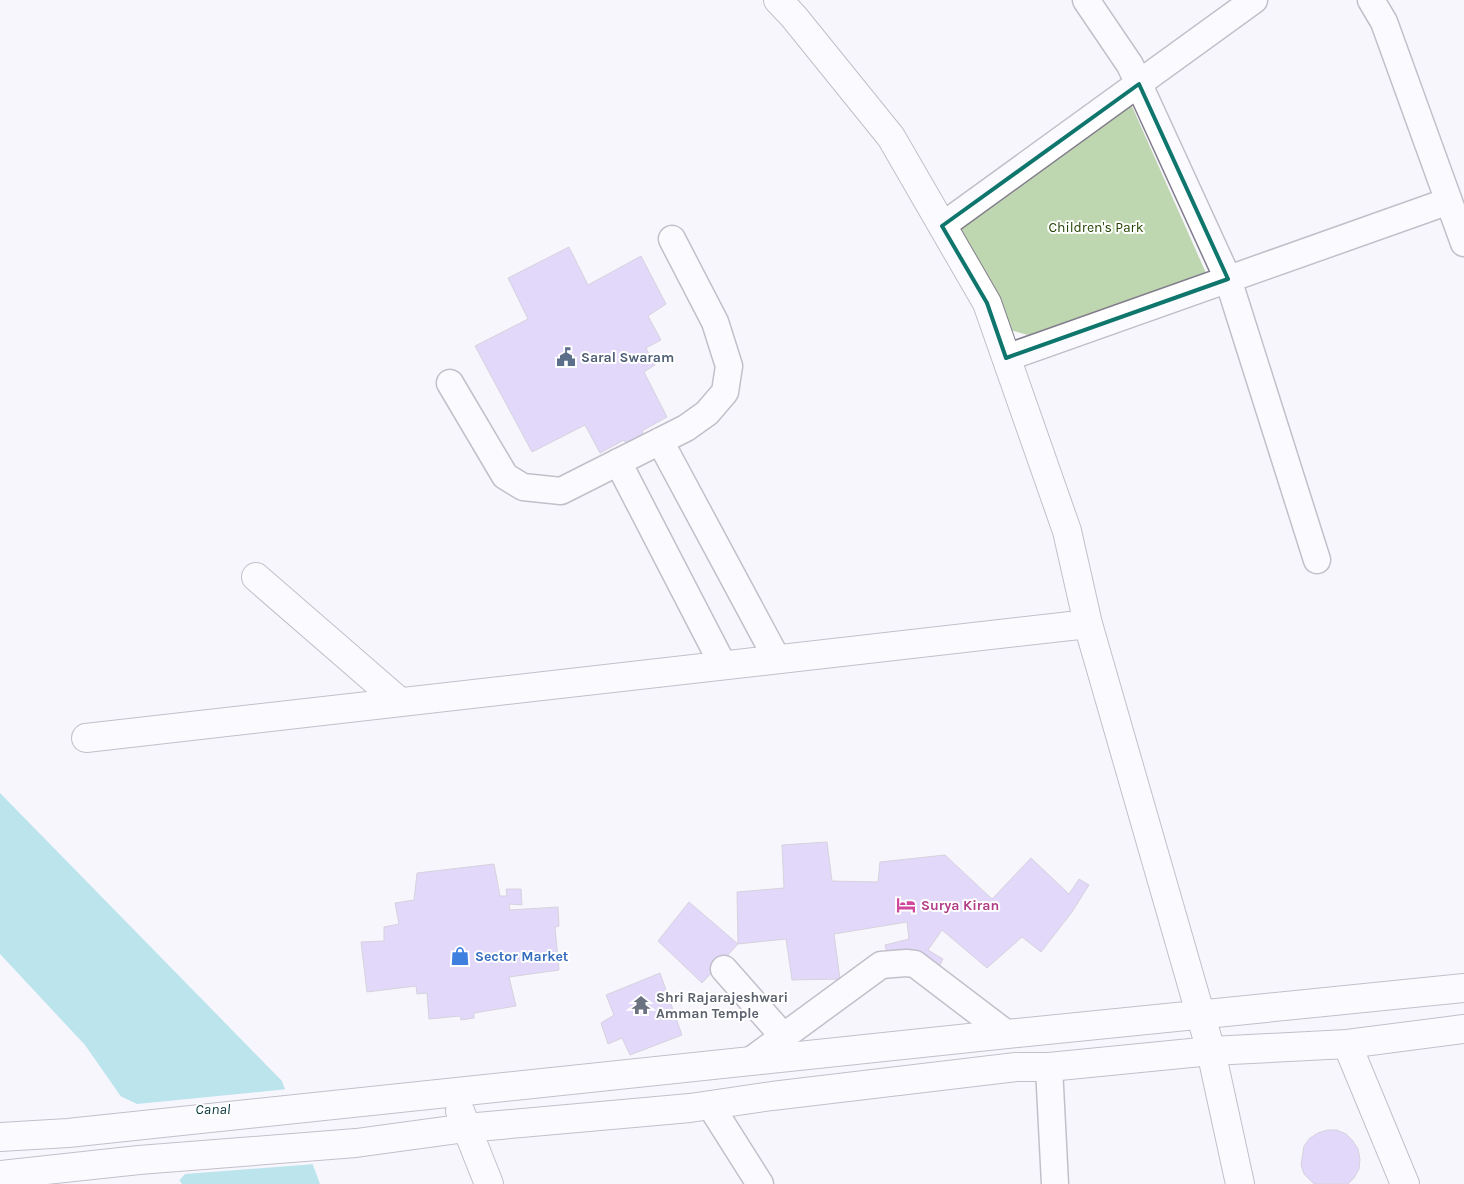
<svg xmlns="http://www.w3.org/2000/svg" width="1464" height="1184" viewBox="0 0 1464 1184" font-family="Karla,sans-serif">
  <rect width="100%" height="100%" fill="#f8f6fd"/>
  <!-- green -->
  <path fill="#bfd7b0" d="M1131 104 1206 273 1028 335 1010 330 958 227Z"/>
  <!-- water -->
  <path fill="#71ced8" d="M0 793 282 1081 320 1184H182L85 1045 0 954Z"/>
  <!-- pier -->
  <path fill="#f8f6fd" d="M288 1089 315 1164 185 1174 178 1182 116 1094 137 1104Z"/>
  <!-- building -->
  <path fill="#c8b4f3" stroke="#aca7b7" d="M569 247 588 285 641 256 666 304 648 316 661 340 646 348 655 365 644 372 667 417 642 431 649 444 632 453 624 440 600 453 585 425 532 452 475 346 528 319 508 278Z
    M827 842 832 881 878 882 880 862 945 855 992 899 1031 858 1069 894 1079 879 1089 885 1072 912 1041 952 1022 937 987 968 942 930 928 950 943 959 937 971 888 957 885 945 909 939 907 922 834 934 840 979 792 980 786 939 738 944 737 892 784 888 782 845Z
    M494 864 500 896H507L506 889H521L522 905 509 904 510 910 558 907 559 926 555 927 559 970 509 977 516 1006 474 1013V1018L461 1020 460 1016 429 1019 427 993 417 994 416 986 367 992 361 942 384 941V927L399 924 395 903 414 900 417 873Z
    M689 902 738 944 702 983 658 941Z
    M660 973 682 1035 630 1055 622 1038 608 1044 601 1023 614 1015 606 995Z
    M1327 1130H1337L1346 1134 1353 1141 1358 1149 1360 1159 1359 1169 1354 1178 1348 1184H1314L1304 1174 1301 1165 1304 1146 1310 1138 1318 1133Z"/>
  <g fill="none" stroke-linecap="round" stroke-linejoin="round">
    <!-- minor casing -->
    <g stroke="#827d8c" stroke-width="29">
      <path id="minor" d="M1086 0 1130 65 1228 279 1317 560
        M1371 0 1384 22 1464 243
        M942 226 1254 0
        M1006 358 1449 201
        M450 383 505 476 523 487 561 491 686 428 707 413 725 392 729 366 715 322 672 239
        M660 441 777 659
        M618 462 723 665
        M724 969 784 1037
        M750 1061 881 965 906 963 915 964 1007 1034
        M1049 1067 1055 1184
        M710 1105 760 1184"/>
    </g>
    <!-- tertiary casing -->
    <g stroke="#827d8c" stroke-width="30">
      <path id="tertiary" d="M778 0 794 17 891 137 987 303 1067 531 1088 624 1211 1051 1240 1184
        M256 577 400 702
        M86 738 1088 624
        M1347 1044 1405 1184
        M460 1111 489 1184
        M0 1137 68 1133 1007 1034 1464 988
        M0 1175 139 1160 356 1143 466 1128 690 1108 772 1096 1016 1067H1049L1211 1051 1347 1044 1464 1029"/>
    </g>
    <!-- minor -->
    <use href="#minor" stroke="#fff" stroke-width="26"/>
    <!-- tertiary -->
    <use href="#tertiary" stroke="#fff" stroke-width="28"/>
  </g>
  <!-- marked area -->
  <path d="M0 0H1464V1184H0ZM1139 84 1228 279 1006 358 987 303 942 226Z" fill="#f8f6fd" fill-opacity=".55" fill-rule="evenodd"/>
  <path fill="none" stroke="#0f766e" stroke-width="4" stroke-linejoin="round" d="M1139 84 1228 279 1006 358 987 303 942 226Z"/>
  <!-- icons -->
  <defs>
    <g id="civic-bare" transform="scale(1.5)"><path d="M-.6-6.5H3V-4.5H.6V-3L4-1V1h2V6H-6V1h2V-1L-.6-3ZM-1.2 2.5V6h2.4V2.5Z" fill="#5c6f8a" stroke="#fff" stroke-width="2.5" paint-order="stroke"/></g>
    <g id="hotel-bare" transform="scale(1.5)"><path d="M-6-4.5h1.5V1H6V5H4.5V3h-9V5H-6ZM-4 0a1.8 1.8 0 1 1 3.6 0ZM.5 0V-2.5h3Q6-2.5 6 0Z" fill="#d1479c" stroke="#fff" stroke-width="2.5" paint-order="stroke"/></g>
    <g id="shop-bare" transform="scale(1.5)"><path d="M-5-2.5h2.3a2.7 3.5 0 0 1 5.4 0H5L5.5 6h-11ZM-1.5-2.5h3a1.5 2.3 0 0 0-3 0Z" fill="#3f7fe0" stroke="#fff" stroke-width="2.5" paint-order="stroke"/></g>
    <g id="temple-bare" transform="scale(1.5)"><path d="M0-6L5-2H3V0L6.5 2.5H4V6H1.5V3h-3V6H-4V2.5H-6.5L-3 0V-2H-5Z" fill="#6b7280" stroke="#fff" stroke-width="2.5" paint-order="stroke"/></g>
  </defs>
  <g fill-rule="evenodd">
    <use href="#civic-bare" x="566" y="357"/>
    <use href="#hotel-bare" x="906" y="905"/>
    <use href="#shop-bare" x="460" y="956"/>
    <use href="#temple-bare" x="641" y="1005"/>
  </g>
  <g text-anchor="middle" stroke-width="4" stroke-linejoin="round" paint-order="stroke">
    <!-- park labels -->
    <g font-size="14" fill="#234302" stroke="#fff">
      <text x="1096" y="232">Children's Park</text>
    </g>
    <!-- service labels -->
    <g font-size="14" font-weight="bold" fill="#4e5e75" stroke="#fff" text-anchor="start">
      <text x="581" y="362">Saral Swaram</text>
    </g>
    <!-- hotel labels -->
    <g font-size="14" font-weight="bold" fill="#b23c85" stroke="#fff" text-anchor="start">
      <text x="921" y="910">Surya Kiran</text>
    </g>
    <!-- shop labels -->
    <g font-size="14" font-weight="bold" fill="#366cbe" stroke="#fff" text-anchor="start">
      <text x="475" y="961">Sector Market</text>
    </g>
    <!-- worship labels -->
    <g font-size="14" font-weight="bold" fill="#5b616d" stroke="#fff" text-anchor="start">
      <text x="656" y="1002">Shri Rajarajeshwari<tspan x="656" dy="16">Amman Temple</tspan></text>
    </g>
    <!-- water labels -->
    <g font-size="15" font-style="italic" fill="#08373c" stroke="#fff">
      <text x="213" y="1114">Canal</text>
    </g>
  </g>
</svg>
